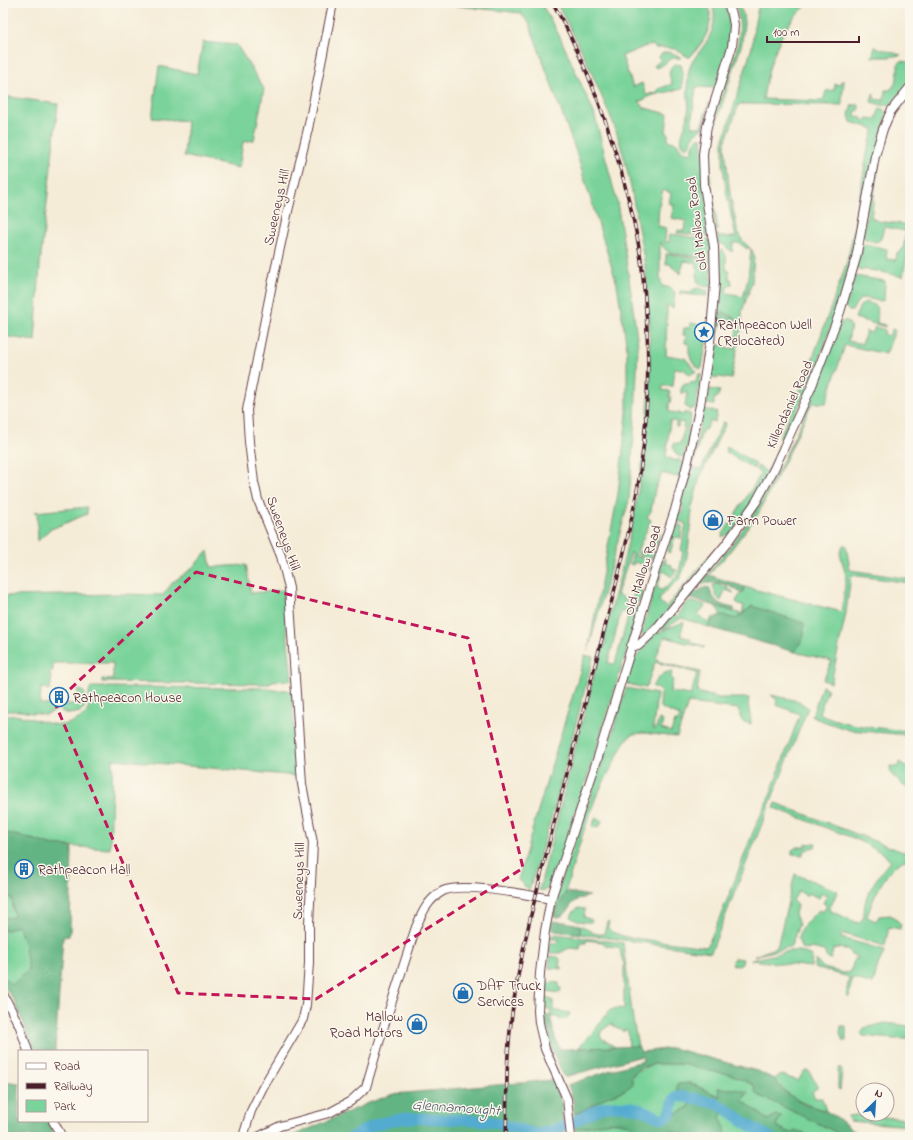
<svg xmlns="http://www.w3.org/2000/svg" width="913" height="1140" viewBox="0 0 913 1140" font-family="'Indie Flower',sans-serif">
  <rect width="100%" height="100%" fill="#fbf7ec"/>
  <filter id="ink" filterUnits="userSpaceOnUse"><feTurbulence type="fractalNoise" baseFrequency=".025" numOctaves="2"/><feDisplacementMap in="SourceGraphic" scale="8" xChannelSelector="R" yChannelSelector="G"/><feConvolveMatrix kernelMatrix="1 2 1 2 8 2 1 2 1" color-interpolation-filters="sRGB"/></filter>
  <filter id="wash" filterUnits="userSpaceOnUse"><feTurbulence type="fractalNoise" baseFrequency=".012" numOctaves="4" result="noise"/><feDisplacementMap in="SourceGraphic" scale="16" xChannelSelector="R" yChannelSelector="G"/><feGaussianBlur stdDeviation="0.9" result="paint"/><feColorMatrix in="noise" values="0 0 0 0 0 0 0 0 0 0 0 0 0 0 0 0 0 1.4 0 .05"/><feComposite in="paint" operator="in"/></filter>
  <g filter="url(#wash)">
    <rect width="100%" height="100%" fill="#f5ecd7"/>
    <!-- green -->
    <path fill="#79d39a" stroke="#627962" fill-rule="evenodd" d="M433 3H541L560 37 594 113 617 202 628 271 638 345 635 418 629 500 588 651 618 494 627 414V348L617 284 575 149 529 23 520 13Z
      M556 3H708C715 25 705 41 690 57H688L675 49 666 48H655L653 45 646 46 622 56 633 87 642 83 646 95 658 92V89L672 84C669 75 667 71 674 64L681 65 683 72 682 89 653 95 639 102 645 108 668 114 666 132 668 133V140L677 143 682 151 691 153C693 147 695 137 702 137L710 236 677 233 678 230 684 231 686 221 671 218 674 205 669 203 671 193 663 190 659 205 658 223V226L666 228 665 242H669L670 234 710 240 712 287 703 286 697 281V263L684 261 683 266H682L681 274 671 266V264H666V254L708 260V258L669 253 663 247 660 242V278L662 286 671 288 675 293 673 309 668 305 667 307 666 355 685 358 696 371 695 372 689 375 685 370 675 368 673 386H663L662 390 669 391 670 395 668 396 671 397 670 403H669V412L680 413 679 414 683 415 684 413H688L691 415 688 429 683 428 684 423 679 422 678 427H676V421H670L666 457 677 461 678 459 684 463 680 478 662 473 655 489 651 511 647 517 651 520 635 556 651 561 649 571 642 570 644 565 635 562 633 565 630 564 633 554 631 553 617 594 624 598 632 599 636 589 643 591 639 603 625 598 624 601 640 607C617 681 595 756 570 829 564 846 560 872 550 886 547 890 544 891 539 890L595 671 602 646 604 647 606 641 603 640C618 584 633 529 641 472 651 408 652 342 646 277 645 259 640 240 637 222 632 191 626 159 615 128 611 117 606 106 601 95 588 63 573 32 556 3ZM621 612 629 613 615 664 608 663Z
      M712 3H723C740 29 723 62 716 88L696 87 692 118V127H701L709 103H710L703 129 695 133 688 147 686 148C676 142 685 128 687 120 691 104 685 86 689 70 691 61 698 54 703 47 713 33 717 20 712 3Z
      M734 3H738L743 14 744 23 742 43 715 126 711 143 710 176 718 230 716 231 710 190 711 189 710 186H709C705 164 707 141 714 120 718 105 723 91 728 76 736 52 746 28 734 3Z
      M759 3H810C804 8 796 14 792 20 775 42 767 72 763 99L823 101 826 91 834 90 835 84 840 85 841 81H844L842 99 843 105 739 104 725 143 726 157 730 194 737 228 742 240 752 250 754 256 752 282 742 312V325L731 379 719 377 718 378 710 377 715 345H725V347L734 349 738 320 735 319 719 322 725 323 724 325H720L719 332 716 331 720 278 719 252 723 250 726 256V270H729V279H731L732 284 727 287 726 293 738 295 743 298 748 278 751 250 748 247 747 249 739 243H733L732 252C728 249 723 243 718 243L717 234H718L719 237H736L727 196 723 167V142L752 47 754 26Z
      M203 42 237 45 264 89 254 140 243 142 239 168 184 156 187 121 152 118 159 66 197 74Z
      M875 47 901 55 889 57H872Z
      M668 52 679 56 681 58C679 58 677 58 674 58 667 59 664 67 656 68L654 66 661 60 659 57C661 53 664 53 668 52Z
      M901 61 910 62V83L891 105 887 104 885 106 871 102 873 93 874 94V99L884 100 885 90H890C898 82 898 75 898 64Z
      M910 91C910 98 896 115 892 123 878 151 876 186 871 217L877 221 910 225V238L903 277 878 271 857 269 856 273 855 272 862 246 865 244 887 249 886 259 896 260 897 252 900 253 901 250H903L906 231 884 227 881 239 877 242 866 240 863 236C870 198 874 146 893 113 898 105 905 98 910 91Z
      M3 96 58 104 40 265 35 341 3 336Z
      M852 105H859V111L856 110 855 116 862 118V120L867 121V118L876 119 880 108 883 109 884 111 887 113 848 278 816 369 759 492 731 533 722 537 723 534 761 474 756 470 758 466 767 472 782 440 779 438 806 377 847 262 852 239 868 148 874 129 851 122 849 115Z
      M855 276 885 281 884 300C877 304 865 294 859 300 856 303 854 308 852 311H849L845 307 854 279Z
      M698 288 708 291 707 296 680 294V291L690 292 694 289Z
      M865 302C880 305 878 310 877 323L885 325V327L855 318 860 306Z
      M846 320 851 326 848 341 862 344 866 331 872 333 875 327 885 330 884 334 889 336 892 329 895 330 886 354 845 345 826 403H812L784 463 758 514 727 555 695 590H693C716 565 737 539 755 511 791 453 817 387 840 323L843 322Z
      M690 323 709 326 702 368 700 369C691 363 688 354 689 344L685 343 686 335H683L684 328H689Z
      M700 374 701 375 696 407 689 410 685 406 687 393H681V388H683V384H690V382L695 383 698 375Z
      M710 389 720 391 717 398H714V405L706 404Z
      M704 407 705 409 717 412 715 422 710 421 707 428 702 431 694 461 692 462Z
      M723 422 726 423 700 477 691 511H692C690 529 689 561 681 576 675 587 664 587 659 601L666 607 716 548 717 550 658 622 643 636 641 633 664 558 666 559 665 563 672 565V569L677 570 671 577 663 570 657 588 662 590C680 575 679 574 683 551L681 550 686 524 678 521 677 524 682 526 681 538 675 537 670 553 667 552 678 513 682 514 684 507 680 505 692 467 701 469Z
      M684 430 690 431V433L684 457 678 456 673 447 674 443 680 444Z
      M727 446 756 464 754 469 726 452V449Z
      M87 507V514L49 530 38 541 37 514 35 512Z
      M655 532 660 534 656 546 651 544Z
      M843 545H846L850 570 910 579V583L851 575 846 613 831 683 823 680 832 661 795 652 804 636 752 606 736 619 721 615 719 611 715 606 742 614 744 606 737 603 736 601 745 587 842 612 846 576 840 553Z
      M650 547 655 548 652 559 638 555 639 551 647 554Z
      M208 551 211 567 246 565 251 593 285 590 286 622 292 680 272 681 270 684 102 682V679L113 680V663H53V672H50V677H52L50 690H47L46 688H41L40 704 57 706V710L45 715 20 711H3V596L123 594 163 595 173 582 190 570Z
      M716 584 728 588 734 593 725 590 721 601C715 597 715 591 713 585Z
      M687 602H693L706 605 698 614 707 623 713 617H714L708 627 682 618 664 629H660L673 614H675L674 616 677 617Z
      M683 622 684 623 681 632V636L691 639 690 642 704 646V648L665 637 660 647 656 658 660 662 700 672 697 692 719 698H749C747 707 751 715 751 724L742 721 738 709 688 703 677 737 644 733 633 734 625 741 596 797 582 836 566 889V892L558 906 554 917 553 916 558 890 612 734 626 688 657 694 653 729H656L659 719 663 721 661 729 671 732 675 721H678L680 716 663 709 660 706 661 693 658 689 652 686C658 679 662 672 672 671L671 678 673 680 670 692 691 695 697 673 655 662 646 688 627 684 626 681 636 657 655 634Z
      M585 655 593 657 555 806 529 890 518 880 536 817Z
      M822 686 828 689 819 713C846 727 880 728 910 731V735L849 730 814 718 812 716Z
      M91 687 270 688 272 690H287L292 692 297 776 113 759 110 849 50 845 35 840 3 832V715C24 713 41 724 61 725 68 725 81 719 86 713 93 705 86 693 91 687Z
      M78 690 83 691C88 698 86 706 81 712L69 714 61 711 62 706 68 704H78Z
      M771 695 798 701 808 708 711 952 580 934V925C590 929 591 935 604 934L607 922H609L608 928 612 932 626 937 707 947 730 893 753 832 770 795 800 714 776 705 777 700Z
      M899 762 910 768V788L904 786 891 774 890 766 898 767Z
      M776 803 903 852 910 851V860C907 860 903 860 901 862 885 870 872 901 867 917L876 921 879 916 891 915 901 924 900 929 889 927 885 946 841 933V938L885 950 878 965 873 984 852 978 849 997 846 995 849 977 814 968 816 960 824 968 843 973 851 972 854 959H858V957L851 955 849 950 839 948V949H833L831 959 827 958 824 951 811 948 808 950 801 948C801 946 799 942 798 939 798 928 812 917 819 910L823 912 827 905 823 903 827 895 822 893 819 898 808 893 806 896 799 891 793 900 797 906 795 914 799 924 791 946 789 947 754 956 777 947 795 874 838 891 829 910 858 923 864 917C862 896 878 876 890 861L884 854 856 839 774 808Z
      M596 817 602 821 600 826 597 827 592 826Z
      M816 843 815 847 810 848 803 852V855L792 854V850L797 847H805L806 844Z
      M3 896 12 898 14 918H3Z
      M578 908 585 909 584 917 592 920 591 922C584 922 576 922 571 917L573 912Z
      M3 925 4 931 18 926 24 941 29 970 12 985 3 976V969L5 968 3 966Z
      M555 934 623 943 633 1020 638 1046 629 1047 628 1030H624V1032L611 1024 601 1031 600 1037 615 1047 578 1048 594 1031 609 1011 616 1008 624 1009V963L622 960 620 948 618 947 606 946 602 942 586 940V943H581L580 949 569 948 560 953H549L550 943H558L559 939H550V936H554Z
      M789 951H800L812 956 811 967 751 960Z
      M550 956 558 957 560 959 559 967H562V969L549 968Z
      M734 958 743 959 742 964 738 966 733 965 732 961Z
      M546 982 559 983V987L561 988 560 993 546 991Z
      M545 996 553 1000V1010L570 1013C568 1019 565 1019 559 1020V1017H551L550 1009 544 1008Z
      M885 1023 910 1026V1039H892L863 1036 861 1033 864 1028Z
      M841 1026H846V1041H843L840 1034Z
      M655 1064H683L710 1071 730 1074 754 1085 788 1109 832 1130 844 1137H809L808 1135 790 1133 776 1126 781 1116 776 1115 768 1120 742 1100 748 1093 718 1088 721 1097 690 1083 677 1084V1090L691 1101 689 1107 663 1120 651 1112 637 1107H620L596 1110 575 1119 574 1114 587 1109 604 1098 625 1090C632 1073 637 1069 655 1064Z
      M840 1067 842 1070 840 1090 838 1089V1069Z
      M804 1071H809L818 1087 812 1092 815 1098H822L826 1111C803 1104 788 1098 774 1079L782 1075 798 1081Z
      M723 1111 761 1137H723L726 1133 720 1118Z
      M856 1115 910 1119V1126L849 1121 848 1116Z
      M623 1122 633 1126C623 1140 592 1137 577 1137L576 1129 602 1123Z
      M672 1131 690 1137H660L661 1132Z"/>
    <!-- forest -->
    <path fill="#62b582" stroke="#566a56" d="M724 312 738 320 737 325 719 322V313Z
      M709 575 745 587 742 594C728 583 716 580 700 585Z
      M706 587 709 588C715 603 719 605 734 608V612L700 601 687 598 692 594Z
      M752 606 804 623V636L795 652 708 627C718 611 720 615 736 619Z
      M3 832 35 840 50 845 72 847 70 930 69 936 63 937 55 1051C47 1051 39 1049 31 1048L24 1024 14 1001 3 984V976L12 985 29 970 24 941 18 926 4 931 3 918 14 917 12 898 3 896Z
      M566 892 590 896C586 897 581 898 577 900 566 907 572 913 556 918L554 917 558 906Z
      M555 921 558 922H565L580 925V934L555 931 551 929 552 922Z
      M544 1015H550L555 1038 560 1049 638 1046 641 1052 673 1048 757 1071 774 1079 782 1090 805 1105 826 1111 838 1118 852 1130 867 1137H844L832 1130 756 1094 754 1085 730 1074 710 1071 683 1064H655L641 1067 631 1076 633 1084C622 1093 615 1092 603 1099 594 1104 585 1110 574 1114L573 1100 568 1085 611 1070 643 1061 642 1056 564 1077 552 1050Z
      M553 1080 557 1083 562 1107 564 1137H290L371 1102 394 1094Z
      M3 1081 19 1083V1121H48L55 1137H5L3 1136Z
      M690 1083 720 1097 718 1088 735 1089 748 1092 742 1100 768 1120 776 1115 781 1116 776 1126 790 1133 795 1130 808 1135 809 1137H761L723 1111 720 1118C724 1125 728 1130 723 1137H690L672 1131 661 1132 660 1137H610C618 1135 628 1134 632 1126 614 1118 595 1125 576 1129L575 1119 596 1110 621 1107H637L651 1112 663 1120 689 1107 691 1101 677 1090V1084Z"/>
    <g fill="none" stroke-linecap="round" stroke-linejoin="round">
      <!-- river -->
      <path stroke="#53abd0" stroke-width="11" d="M352 1137 376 1124 406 1118 474 1120 492 1122 537 1134C552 1132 569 1125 581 1118 593 1112 602 1105 616 1106 624 1106 635 1107 643 1110 650 1112 659 1121 666 1117 674 1114 670 1101 677 1096L698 1099 717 1104 728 1110 752 1127 770 1137"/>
    </g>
  </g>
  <g filter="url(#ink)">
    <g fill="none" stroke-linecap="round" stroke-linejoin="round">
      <!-- minor casing -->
      <g stroke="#643e45" stroke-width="10">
        <path id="minor" d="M631 646H638L656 629 727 543 756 502 774 469 811 388 840 312 856 258 875 156 883 129 891 111 910 87
          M3 994 20 1027 28 1051
          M53 1121 62 1137
          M243 1137 251 1111 263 1087 303 1019 306 1005 309 963V923L313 843 302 784 289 588 281 556 258 500 254 482 249 442 247 410 271 289 288 211 308 129 333 3
          M258 1137 280 1126 329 1113 351 1101 366 1087 383 1029 416 927C422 913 428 899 443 891 460 882 530 895 551 899
          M571 1137 567 1099 545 1049 539 1023 538 1011 540 973 545 931 551 899 598 757 650 586 675 510 688 461 700 405 710 342 715 283 714 247 704 185 703 154 707 126 732 47 734 25 732 14 727 3"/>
      </g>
      <!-- minor -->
      <use href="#minor" stroke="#fff" stroke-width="8"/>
      <!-- rail casing -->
      <g stroke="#4a1f2b" stroke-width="3.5">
        <path id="rail" d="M506 1137C507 1110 506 1082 508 1055 510 1022 515 989 522 956 530 914 542 873 552 831 570 763 587 695 605 627 618 576 632 525 640 473 650 405 650 336 642 268 640 247 635 226 630 205 613 135 588 66 553 3"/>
      </g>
      <!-- rail -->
      <use href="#rail" stroke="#fbf7ec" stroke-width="2" stroke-dasharray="6" stroke-linecap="butt"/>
    </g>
  </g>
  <!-- marked area -->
  <path fill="none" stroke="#c2185b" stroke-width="3" stroke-dasharray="8 5" stroke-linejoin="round" d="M196 572 468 638 523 868 316 999 178 993 55 703Z"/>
  <!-- icons -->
  <defs>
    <g id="sight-ring" transform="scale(1)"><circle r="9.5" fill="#fbf7ec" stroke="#1f6fb2" stroke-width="1.5"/><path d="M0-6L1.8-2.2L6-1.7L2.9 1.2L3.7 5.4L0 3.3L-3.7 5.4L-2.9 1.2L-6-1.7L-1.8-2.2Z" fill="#1f6fb2"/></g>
    <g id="shop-ring" transform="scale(1)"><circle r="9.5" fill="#fbf7ec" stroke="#1f6fb2" stroke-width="1.5"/><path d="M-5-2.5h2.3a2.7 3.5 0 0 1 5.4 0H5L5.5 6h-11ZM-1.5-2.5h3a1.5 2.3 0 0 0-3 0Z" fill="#1f6fb2"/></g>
    <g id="building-ring" transform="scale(1)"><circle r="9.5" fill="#fbf7ec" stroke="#1f6fb2" stroke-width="1.5"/><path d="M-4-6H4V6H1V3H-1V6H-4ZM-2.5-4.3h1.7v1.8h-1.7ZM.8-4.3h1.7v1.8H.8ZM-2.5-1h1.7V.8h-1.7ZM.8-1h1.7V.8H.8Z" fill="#1f6fb2"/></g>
  </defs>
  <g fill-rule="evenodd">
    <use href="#sight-ring" x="704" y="332"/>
    <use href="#shop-ring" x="713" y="520"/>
    <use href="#building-ring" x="59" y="697"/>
    <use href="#building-ring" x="24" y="869"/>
    <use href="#shop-ring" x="463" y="993"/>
    <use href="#shop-ring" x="417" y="1024"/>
  </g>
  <g text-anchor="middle" stroke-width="3" stroke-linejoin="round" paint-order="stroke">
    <!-- street labels -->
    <g font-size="14" fill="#4a1f2b" stroke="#fbf7ec">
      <text transform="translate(276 207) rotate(-77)" y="5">Sweeneys Hill</text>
      <text transform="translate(696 224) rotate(-97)" y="5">Old Mallow Road</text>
      <text transform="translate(789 404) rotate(-66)" y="5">Killendaniel Road</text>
      <text transform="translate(284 533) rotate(71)" y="5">Sweeneys Hill</text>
      <text transform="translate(642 570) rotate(-72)" y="5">Old Mallow Road</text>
      <text transform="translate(298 881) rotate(-88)" y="5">Sweeneys Hill</text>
    </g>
    <!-- poi labels -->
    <g font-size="14" fill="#4a1f2b" stroke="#fbf7ec" text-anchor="start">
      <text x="718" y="329">Rathpeacon Well<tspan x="718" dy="16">(Relocated)</tspan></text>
      <text x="727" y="525">Farm Power</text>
      <text x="73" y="702">Rathpeacon House</text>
      <text x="38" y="874">Rathpeacon Hall</text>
      <text x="477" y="990">DAF Truck<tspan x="477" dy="16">Services</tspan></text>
      <text x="403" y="1021" text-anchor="end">Mallow<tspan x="403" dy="16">Road Motors</tspan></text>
    </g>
    <!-- water labels -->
    <g font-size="15" font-style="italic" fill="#4e576d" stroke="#fbf7ec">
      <text transform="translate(456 1107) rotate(4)" y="5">Glennamought</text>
    </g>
  </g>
  <!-- margin -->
  <rect width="913" height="1140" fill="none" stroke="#fbf7ec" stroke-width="16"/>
  <!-- legend -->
  <rect x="18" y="1050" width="130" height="72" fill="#fbf7ec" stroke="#b4a19f"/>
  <rect x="26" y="1063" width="20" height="6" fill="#ffffff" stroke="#b4a19f"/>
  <text x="54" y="1070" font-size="12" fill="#4a1f2b">Road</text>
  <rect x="26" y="1083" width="20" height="6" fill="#4a1f2b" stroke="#b4a19f"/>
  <text x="54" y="1090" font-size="12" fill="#4a1f2b">Railway</text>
  <rect x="26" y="1100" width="20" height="12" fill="#79d39a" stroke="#b4a19f"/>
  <text x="54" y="1110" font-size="12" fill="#4a1f2b">Park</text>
  <!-- north arrow -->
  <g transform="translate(875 1102) rotate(25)"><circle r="19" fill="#fbf7ec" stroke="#b4a19f"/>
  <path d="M0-3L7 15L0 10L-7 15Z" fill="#1f6fb2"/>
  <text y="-6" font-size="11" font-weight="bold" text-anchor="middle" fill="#4a1f2b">N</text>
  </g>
  <!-- scale -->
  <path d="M767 36v6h92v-6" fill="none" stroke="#4a1f2b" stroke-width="2"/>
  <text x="773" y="36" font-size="12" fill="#4a1f2b" stroke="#fbf7ec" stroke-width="3" paint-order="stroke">100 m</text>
</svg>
